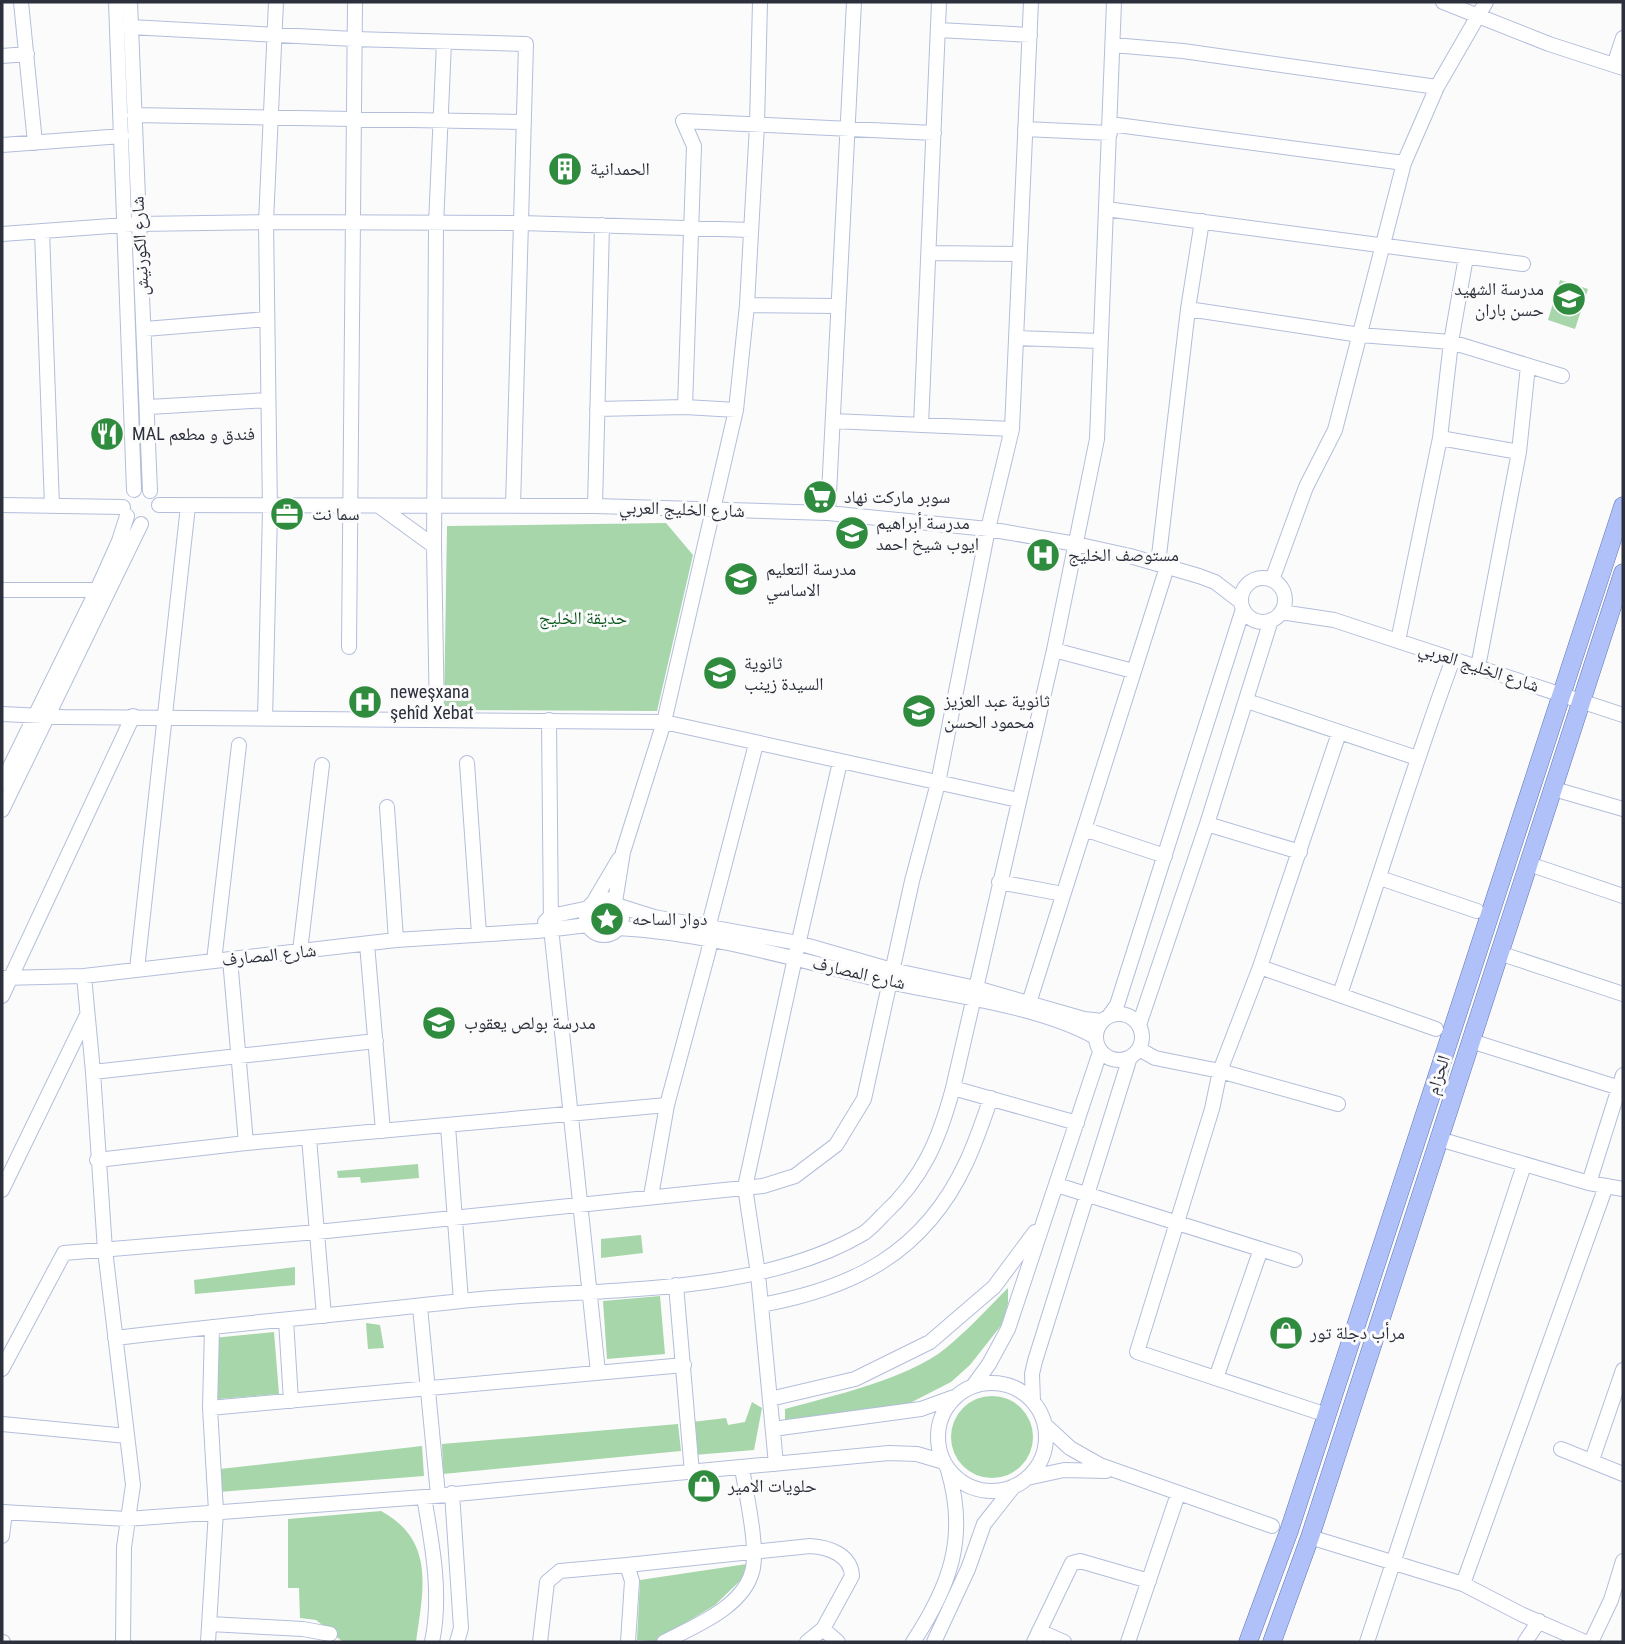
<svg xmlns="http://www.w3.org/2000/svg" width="1625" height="1644" viewBox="0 0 1625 1644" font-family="'Roboto Condensed','Noto Naskh Arabic',sans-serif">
  <rect width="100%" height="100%" fill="#fbfbfb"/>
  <!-- green -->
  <path fill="#a6d6a9" d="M1560 280 1588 289 1575 329 1548 320Z
    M666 523 693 555 657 711 444 710 447 526Z
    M418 1164 419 1178 361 1183 360 1177 338 1178 337 1171Z
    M641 1235 643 1253 601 1258V1239Z
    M295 1267V1285L195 1294 194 1280Z
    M1008 1288V1303L1003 1323 970 1365 951 1382 910 1403 785 1423V1409C832 1396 908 1379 946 1348 968 1330 988 1308 1008 1288Z
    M660 1296 665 1354 607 1359 603 1301Z
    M366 1323 380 1325 384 1348 368 1349Z
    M274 1332 279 1394 218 1399 213 1338Z
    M951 1437a41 41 0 1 1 82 0a41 41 0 1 1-82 0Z
    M752 1402 762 1408 754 1450 694 1455 692 1422 726 1418 728 1425 745 1422Z
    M678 1424 681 1451 443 1474 442 1444Z
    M422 1446 424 1476 219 1492 220 1469Z
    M381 1511C436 1541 423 1590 416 1642H343L316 1620 300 1618 299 1588H288V1519Z
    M747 1564 745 1576 715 1605 655 1641 637 1640 640 1580Z"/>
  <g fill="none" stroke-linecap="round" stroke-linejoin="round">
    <!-- minor casing -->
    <g stroke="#b3bedb" stroke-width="16">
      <path id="minor" d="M21 2 35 143
        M116 2 134 490
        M130 2 150 491
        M1443 2 1549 44 1623 68
        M130 27 354 39 526 44 513 506
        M938 30 1030 35
        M1113 45 1183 51 1437 87
        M2 56 27 54
        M1614 65 1623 38
        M134 115 524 122
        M1110 124 1404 163
        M1025 129 1110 133
        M2 145 122 136
        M1106 209 1523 264
        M42 231 52 506
        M2 234 138 224 266 222 521 223 751 230
        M929 253 1019 254
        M747 305 838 306
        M1188 309 1360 335 1451 342 1562 376
        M145 329 267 319
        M1017 338 1099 341
        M149 407 268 400
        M685 407 694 146 683 121 934 133
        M597 409 685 407 736 410
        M833 421 1012 429
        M921 425 939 2
        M1440 438 1519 452
        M2 505 123 507
        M159 505 595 506 828 513 988 529 1076 544 1130 556 1199 576 1215 582 1241 602
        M379 506 434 546 437 720
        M595 506 602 225
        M828 513 854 2
        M434 546 436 225 444 42
        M1158 564 1188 309 1202 221
        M1241 600a22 22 0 1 1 44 0a22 22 0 1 1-44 0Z
        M1272 580 1306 487 1335 430 1404 163 1437 87 1486 2
        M2 590H97
        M1281 612 1334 620 1623 715
        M1398 641 1440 438 1451 342 1466 257
        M349 647 355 2
        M1054 650 1133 671
        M1478 667 1519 452 1528 366
        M1247 701 1417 758
        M2 714 63 717 664 722 1018 800
        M265 719 270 511 266 222 276 2
        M549 720 551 928 598 1372
        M467 763 479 934
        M2 783 97 590 119 541 127 516
        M1554 789 1623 809
        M387 807 396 940
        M2 810 141 524
        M1207 824 1300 852
        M1084 829 1165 856
        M1529 864 1623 896
        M1380 878 1477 911
        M999 882 1063 894
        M586 917a18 18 0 1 1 36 0a18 18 0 1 1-36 0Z
        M615 902 623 852 664 722 736 410 747 305 757 125 760 2
        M593 903 619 859
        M619 906 654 917 798 943 892 970 976 988 1084 1019 1102 1021
        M545 922 551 916 589 908
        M618 928C711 933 800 961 890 982 953 996 1039 1006 1095 1037
        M367 944 383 1131
        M300 951 322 765
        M1499 953 1623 994
        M230 959 246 1143
        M214 961 239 745
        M1260 967 1436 1029
        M137 969 188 506
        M84 976 93 1072 105 1250 133 1485 124 1547 123 1642
        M2 978 84 976 396 940 537 931 588 925
        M1340 994C1378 883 1412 770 1453 659
        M2 996 133 716
        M1029 1003 1167 567
        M1096 1037a23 23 0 1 1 46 0a23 23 0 1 1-46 0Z
        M1109 1016 1117 1005 1243 609
        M1139 1025 1207 824 1271 620
        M1471 1041 1623 1089
        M1139 1049 1155 1058 1220 1071 1338 1104
        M93 1072 376 1041
        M953 1088 1077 1123
        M448 1126 461 1301
        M309 1138 324 1316
        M1439 1139 1589 1183 1623 1189
        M97 1160 246 1143 667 1105
        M1589 1183 1623 1075
        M1057 1185 1295 1260
        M2 1190 86 1017
        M651 1196 667 1105 708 953 711 939 708 928 756 744
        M676 1285 692 1473
        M761 1305C854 1288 924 1253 966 1163 976 1142 983 1120 991 1098
        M420 1307 438 1495
        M286 1320 291 1401
        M115 1338C230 1324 346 1314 461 1301 587 1287 753 1299 864 1233 871 1228 877 1221 883 1215 923 1178 939 1140 953 1088L1054 650 1097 439 1114 2
        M2 1369 64 1253 317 1232 763 1186 795 1176 836 1145 864 1099 912 881 938 783 988 529 1012 429 1031 2
        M1216 1378 1261 1249
        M938 1437a54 54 0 1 1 108 0a54 54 0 1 1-108 0Z
        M973 1386 989 1364 1008 1329 1100 1052
        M770 1399 855 1379 930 1342 994 1287 1035 1232
        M1033 1401 1032 1374 1035 1361 1130 1057
        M210 1408 684 1365
        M1327 1415 1137 1352 1212 1109 1220 1071 1260 967 1339 733
        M2 1424 127 1436
        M1045 1425 1070 1448 1100 1465 1272 1526
        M773 1429 921 1409 954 1397
        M1561 1449 1623 1474
        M1592 1460 1623 1370
        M776 1464 758 1274 745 1187 795 958 840 762
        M1027 1478 1064 1470 1106 1471
        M452 1493 461 1628 457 1642
        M424 1497C432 1544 442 1594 432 1642
        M2 1512 127 1519 424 1497 889 1453 917 1454 944 1462
        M2 1536 5 1512
        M1310 1537 1463 1584 1521 1614 1585 1642
        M627 1565 810 1546C829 1547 851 1555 852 1576L823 1629 807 1642
        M1463 1584 1606 1186
        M210 1624 303 1629 330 1634
        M823 1629 838 1642
        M1039 1631 1064 1642
        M2 1642H3
        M208 1642 216 1511 210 1408 212 1327
        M540 1642 547 1582 560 1571 627 1565 632 1581 628 1642
        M664 1642C694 1626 742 1608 752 1572 759 1549 746 1494 742 1468
        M913 1642C950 1586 968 1537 948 1470
        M934 1642 968 1569 984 1524 1014 1486
        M1034 1642 1072 1563 1080 1561 1149 1581
        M1128 1642 1178 1494
        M1367 1642 1524 1165
        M1525 1642 1539 1621
        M1591 1642 1611 1600 1623 1561"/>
    </g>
    <!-- major casing -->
    <g stroke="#5f74b4" stroke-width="19">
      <path id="major" d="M1248 1642 1289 1531 1623 506
        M1272 1642 1310 1537 1623 573"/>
    </g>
    <!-- minor -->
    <use href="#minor" stroke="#fff" stroke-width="14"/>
    <!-- major -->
    <use href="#major" stroke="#b0c1f9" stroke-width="18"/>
  </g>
  <!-- icons -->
  <defs>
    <g id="building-disc" transform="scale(1.75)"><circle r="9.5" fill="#2f8c3e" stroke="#fbfbfb"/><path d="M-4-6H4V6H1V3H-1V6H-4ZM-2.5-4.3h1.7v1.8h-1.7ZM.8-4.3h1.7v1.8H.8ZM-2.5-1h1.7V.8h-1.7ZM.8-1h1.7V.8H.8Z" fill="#fff"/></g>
    <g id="school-disc" transform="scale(1.75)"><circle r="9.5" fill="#2f8c3e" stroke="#fbfbfb"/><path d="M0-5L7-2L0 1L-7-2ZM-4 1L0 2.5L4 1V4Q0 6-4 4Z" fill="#fff"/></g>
    <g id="restaurant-disc" transform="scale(1.75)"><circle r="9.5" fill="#2f8c3e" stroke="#fbfbfb"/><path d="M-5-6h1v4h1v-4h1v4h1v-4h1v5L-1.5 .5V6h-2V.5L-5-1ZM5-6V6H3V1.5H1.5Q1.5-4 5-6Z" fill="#fff"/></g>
    <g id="supermarket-disc" transform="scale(1.75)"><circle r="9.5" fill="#2f8c3e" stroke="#fbfbfb"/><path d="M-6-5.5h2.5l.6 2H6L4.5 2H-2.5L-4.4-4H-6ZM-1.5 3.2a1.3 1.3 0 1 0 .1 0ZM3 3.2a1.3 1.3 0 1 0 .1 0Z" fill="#fff"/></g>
    <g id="office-disc" transform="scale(1.75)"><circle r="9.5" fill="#2f8c3e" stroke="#fbfbfb"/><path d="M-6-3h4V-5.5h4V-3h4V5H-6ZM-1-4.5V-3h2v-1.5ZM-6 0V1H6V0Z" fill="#fff"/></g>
    <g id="hospital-disc" transform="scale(1.75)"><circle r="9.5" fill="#2f8c3e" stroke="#fbfbfb"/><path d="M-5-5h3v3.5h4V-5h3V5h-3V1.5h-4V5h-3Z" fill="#fff"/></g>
    <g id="sight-disc" transform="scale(1.75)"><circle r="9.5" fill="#2f8c3e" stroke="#fbfbfb"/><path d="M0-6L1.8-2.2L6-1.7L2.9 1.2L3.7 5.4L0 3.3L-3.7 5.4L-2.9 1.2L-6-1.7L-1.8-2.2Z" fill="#fff"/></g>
    <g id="shop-disc" transform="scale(1.75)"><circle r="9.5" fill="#2f8c3e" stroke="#fbfbfb"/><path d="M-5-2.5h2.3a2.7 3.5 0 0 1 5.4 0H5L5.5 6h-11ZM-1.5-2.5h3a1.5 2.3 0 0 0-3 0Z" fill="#fff"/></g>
  </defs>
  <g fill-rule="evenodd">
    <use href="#building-disc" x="565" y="169"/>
    <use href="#school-disc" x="1569" y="299"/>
    <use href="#restaurant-disc" x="107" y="434"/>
    <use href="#supermarket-disc" x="820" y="497"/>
    <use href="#office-disc" x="287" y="514"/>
    <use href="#school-disc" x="852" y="533"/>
    <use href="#hospital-disc" x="1043" y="555"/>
    <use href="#school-disc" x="741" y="579"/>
    <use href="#school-disc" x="720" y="673"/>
    <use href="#hospital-disc" x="365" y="702"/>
    <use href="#school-disc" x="919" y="711"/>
    <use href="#sight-disc" x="607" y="919"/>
    <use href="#school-disc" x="439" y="1023"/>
    <use href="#shop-disc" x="1286" y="1333"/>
    <use href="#shop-disc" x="704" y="1486"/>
  </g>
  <g text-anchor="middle" stroke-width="6" stroke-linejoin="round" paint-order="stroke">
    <!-- poi labels -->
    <g font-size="18" fill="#2c303c" stroke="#fbfbfb" text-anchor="start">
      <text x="590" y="175">الحمدانية</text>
      <text x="1544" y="295" text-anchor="end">مدرسة الشهيد<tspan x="1544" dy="21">حسن باران</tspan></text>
      <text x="132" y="440">MAL فندق و مطعم</text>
      <text x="844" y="503">سوبر ماركت نهاد</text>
      <text x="312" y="520">سما نت</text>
      <text x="876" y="529">مدرسة أبراهيم<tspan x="876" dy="21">ايوب شيخ احمد</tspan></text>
      <text x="1068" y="561">مستوصف الخليج</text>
      <text x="766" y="575">مدرسة التعليم<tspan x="766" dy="21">الاساسي</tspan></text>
      <text x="744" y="669">ثانوية<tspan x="744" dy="21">السيدة زينب</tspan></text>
      <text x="390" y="698">neweşxana<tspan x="390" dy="21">şehîd Xebat</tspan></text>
      <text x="944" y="707">ثانوية عبد العزيز<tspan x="944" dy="21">محمود الحسن</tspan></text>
      <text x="632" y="925">دوار الساحه</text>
      <text x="464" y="1029">مدرسة بولص يعقوب</text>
      <text x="1310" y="1339">مرأب دجلة تور</text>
      <text x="728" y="1492">حلويات الامير</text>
    </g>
    <!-- street labels -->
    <g font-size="18" fill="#2c303c" stroke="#fbfbfb">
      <text transform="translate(140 246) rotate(-93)" y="6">شارع الكورنيش</text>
      <text transform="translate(682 509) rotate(2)" y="6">شارع الخليج العربي</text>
      <text transform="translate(1479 667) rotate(18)" y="6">شارع الخليج العربي</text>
      <text transform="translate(269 955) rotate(-6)" y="6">شارع المصارف</text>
      <text transform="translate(859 973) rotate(13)" y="6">شارع المصارف</text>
      <text transform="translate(1438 1075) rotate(-72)" y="6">الحزام</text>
    </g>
    <!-- park labels -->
    <g font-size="18" fill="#0b5b1e" stroke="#fbfbfb">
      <text x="583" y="624">حديقة الخليج</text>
    </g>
  </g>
  <!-- border -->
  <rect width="1625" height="1644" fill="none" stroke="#2c303c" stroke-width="7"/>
</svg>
